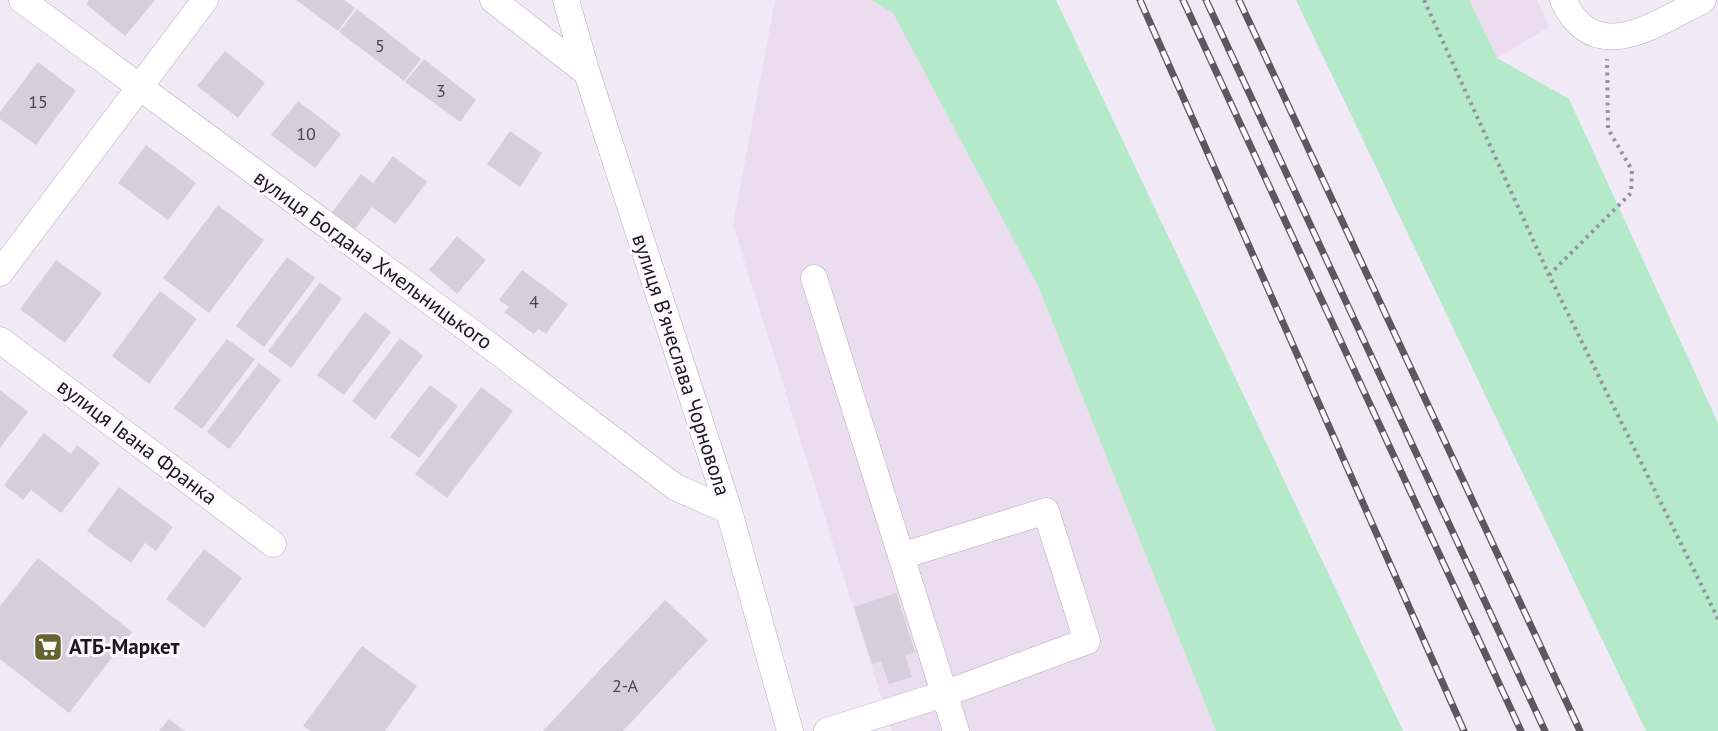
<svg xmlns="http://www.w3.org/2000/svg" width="1718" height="731" viewBox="0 0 1718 731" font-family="'PT Sans',sans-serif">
  <rect width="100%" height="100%" fill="#f1e9f6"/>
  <!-- industrial -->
  <path fill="#ecdcef" d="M775 0H871L893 13 1038 286 1216 731H892L733 225Z
    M1469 0H1537L1549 27 1497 58Z"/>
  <!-- green -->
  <path fill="#b4e9c9" d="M871 0H1056L1403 731H1216L1038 286 893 13Z
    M1296 0H1469L1497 58 1569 99 1718 423V731H1646Z"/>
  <!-- building -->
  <path fill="#d5cfdc" d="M89 0H155L125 36 86 4Z
    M296 0H344L355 8 338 31Z
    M357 9 421 59 404 81 339 32Z
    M225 51 265 83 238 118 197 86Z
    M424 59 476 100 460 122 405 82Z
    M38 62 76 91 36 145 0 119V112Z
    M298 101 341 134 315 168 271 135Z
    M510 131 542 153 520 187 487 164Z
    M146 145 196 183 168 220 118 183Z
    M393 156 427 182 395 224 372 207 355 229 332 212 361 174 373 183Z
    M218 205 264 240 209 313 163 278Z
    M457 236 486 260 457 294 429 270Z
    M287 257 315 278 264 347 236 326Z
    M56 260 102 293 65 343 20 309Z
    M522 270 568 304 546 334 538 329 534 334 504 312 509 307 499 300Z
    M320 282 342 299 291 368 268 351Z
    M160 291 197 319 149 384 112 356Z
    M365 312 391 332 344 395 317 375Z
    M400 338 423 356 375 420 352 401Z
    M227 339 255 359 202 429 174 408Z
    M259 363 281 380 229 449 207 432Z
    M430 385 458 406 419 458 390 437Z
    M481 387 513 411 447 498 415 474Z
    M0 390 28 412 0 448Z
    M44 433 71 454 77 445 100 463 61 513 31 490 23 500 4 485Z
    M119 487 173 527 156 551 145 543 131 563 87 531Z
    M204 549 242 578 204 628 166 599Z
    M38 558 132 632 69 713 0 659V606Z
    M896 593 915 652 905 655 912 677 889 684 881 661 872 664 854 607Z
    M665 600 708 640 623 731H543Z
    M362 646 417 686 385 731H311L303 726Z
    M169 719 185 731H159Z"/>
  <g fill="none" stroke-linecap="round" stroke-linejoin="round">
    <!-- minor casing -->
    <g stroke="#b5adba" stroke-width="27">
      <path id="minor" d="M22 0 485 342 675 487 729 511
        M493 0 587 73
        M566 0 587 73 729 511 790 731
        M1563 0C1595 69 1657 23 1703 0
        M0 273 205 0
        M814 278 956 731
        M0 340 273 544
        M827 731 944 694 1087 641 1046 511 901 556"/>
    </g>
    <!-- path -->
    <path stroke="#99939d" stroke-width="4" stroke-dasharray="3 4.5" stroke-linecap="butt" d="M1424 0 1549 275 1718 619
      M1549 275 1631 193 1632 170 1608 129 1607 59"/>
    <!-- minor -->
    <use href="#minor" stroke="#fff" stroke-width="26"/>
    <!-- rail casing -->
    <g stroke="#5c585f" stroke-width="7">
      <path id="rail" d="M1140 0 1464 731
        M1183 0 1521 731
        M1206 0 1545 731
        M1239 0 1580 731"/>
    </g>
    <!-- rail -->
    <use href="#rail" stroke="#fbf8fe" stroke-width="4.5" stroke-dasharray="14" stroke-linecap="butt"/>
  </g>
  <!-- icons -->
  <defs>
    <g id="supermarket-square" transform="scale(1.5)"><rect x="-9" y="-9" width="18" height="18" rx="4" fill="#676330" stroke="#fbf8fe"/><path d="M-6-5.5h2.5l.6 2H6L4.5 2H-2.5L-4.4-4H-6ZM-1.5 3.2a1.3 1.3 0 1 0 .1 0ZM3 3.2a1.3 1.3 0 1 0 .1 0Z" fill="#fff"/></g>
  </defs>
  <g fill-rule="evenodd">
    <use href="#supermarket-square" x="48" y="647"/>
  </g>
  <g text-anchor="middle" stroke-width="6" stroke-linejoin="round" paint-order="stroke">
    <!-- number labels -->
    <g font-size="18" fill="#4a464d">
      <text x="380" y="52">5</text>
      <text x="441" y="97">3</text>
      <text x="38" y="108">15</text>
      <text x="306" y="140">10</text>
      <text x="534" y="308">4</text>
      <text x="625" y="692">2-А</text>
    </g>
    <!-- street labels -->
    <g font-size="21" fill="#1b181d" stroke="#fbf8fe">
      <text transform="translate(373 260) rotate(36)" y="7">вулиця Богдана Хмельницького</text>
      <text transform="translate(681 365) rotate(72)" y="7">вулиця Вʼячеслава Чорновола</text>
      <text transform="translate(137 442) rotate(37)" y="7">вулиця Івана Франка</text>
    </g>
    <!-- poi labels -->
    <g font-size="21" font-weight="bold" fill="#1b181d" stroke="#fbf8fe" text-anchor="start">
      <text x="69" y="654">АТБ-Маркет</text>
    </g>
  </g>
</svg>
